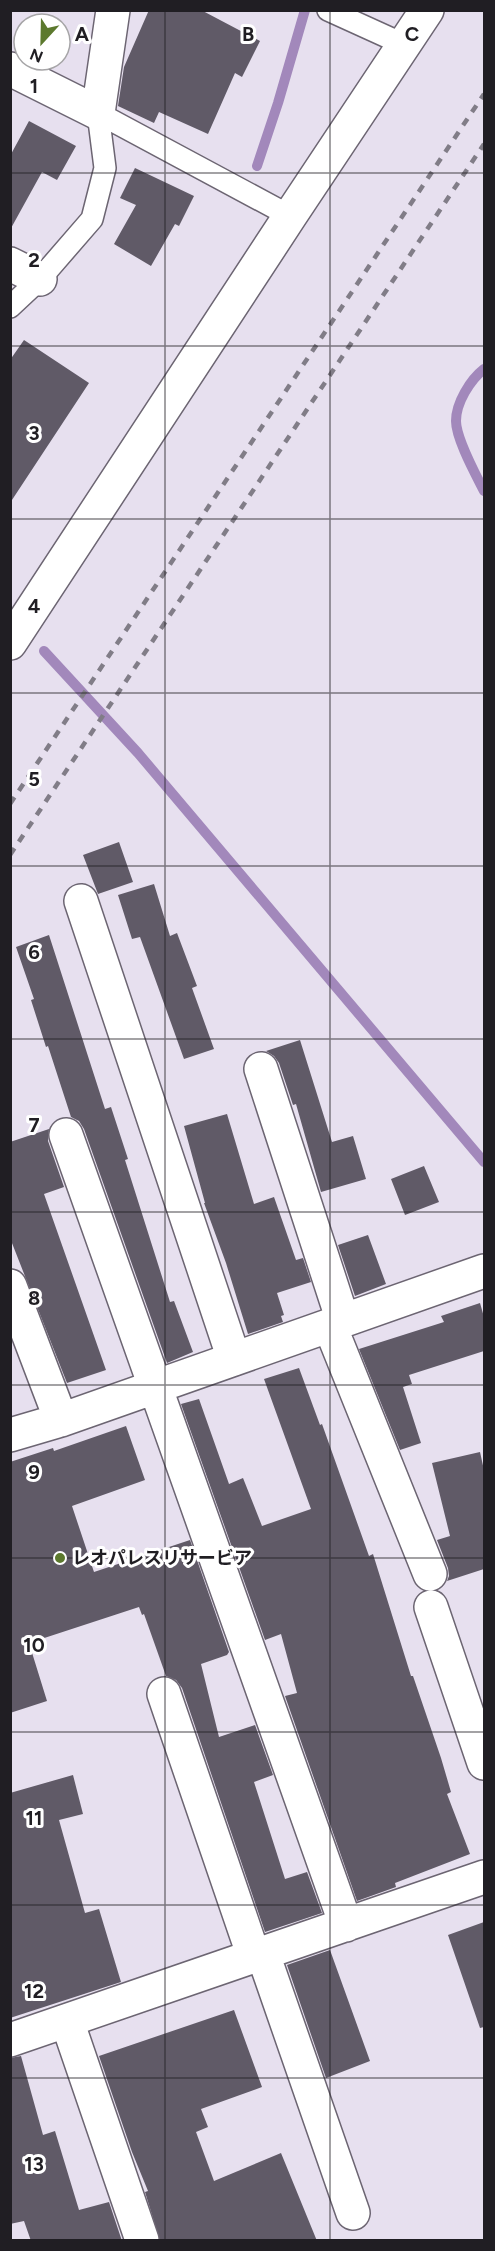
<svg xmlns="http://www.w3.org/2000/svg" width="495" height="2251" viewBox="0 0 495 2251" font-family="Figtree,'Noto Sans JP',sans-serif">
  <rect width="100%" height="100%" fill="#e7e0ef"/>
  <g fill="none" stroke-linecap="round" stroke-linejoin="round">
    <!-- stream -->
    <path stroke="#a288bb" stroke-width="10" d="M257 166 278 103 305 10
      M484 369C470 380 456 403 456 421 456 439 476 475 484 491
      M44 651 138 753 484 1162"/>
  </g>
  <!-- building -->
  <path fill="#605a67" d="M149 10H201L260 41 242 77 235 73 208 134 159 112 154 123 118 106 124 67Z
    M29 121 76 146 57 180 42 172 10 230V156Z
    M135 168 194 196 179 226 175 224 151 266 114 244 136 205 120 198Z
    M24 340 89 383 10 503V360Z
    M119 842 133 882 98 894 83 855Z
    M154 884 170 936 177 933 197 986 192 988 214 1049 184 1059 140 937 132 939 118 895Z
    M49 935 105 1109 111 1107 128 1159 125 1160 170 1302 174 1301 193 1352 167 1363 84 1129 79 1121 71 1117 48 1046 46 1047 31 1000 34 999 16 947Z
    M300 1040 332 1142 353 1136 366 1179 321 1192 296 1104 293 1105 279 1063 274 1056 266 1051Z
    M227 1114 254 1204 274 1197 296 1260 303 1258 311 1282 277 1293 284 1315 281 1316 283 1322 248 1334 226 1263 204 1203H205L184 1126Z
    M49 1129 48 1141 64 1187 44 1194 106 1370 67 1383 10 1238V1142Z
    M424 1166 439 1202 405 1215 391 1179Z
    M368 1235 386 1284 355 1296 338 1245Z
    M480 1303 484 1317V1351L409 1375 412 1384 403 1387 421 1443 400 1450 359 1349 444 1322 441 1316Z
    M299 1368 320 1425 322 1424 369 1556 373 1554 411 1676H413L441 1758 451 1792 447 1794 470 1854 395 1883 396 1887 357 1901 285 1696 297 1693 281 1634 265 1640 181 1404 199 1399 229 1484 243 1478 262 1526 311 1509 264 1379Z
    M126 1426 145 1480 72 1506 94 1572 190 1540 229 1652 227 1655 201 1664 219 1737 255 1725 273 1775 254 1782 285 1879 307 1872 322 1913 265 1932 182 1688 176 1680 166 1676 144 1614 142 1615 139 1607 29 1643 47 1701 10 1713V1462L53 1448 54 1451Z
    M480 1452 484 1470V1569L447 1581 449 1576 448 1568 437 1540 450 1536 432 1463Z
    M73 1775 83 1814 59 1820 85 1913 99 1909 121 1982 10 2018V1793Z
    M484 1922V2027L480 2028 448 1935Z
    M330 1950 370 2061 326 2078 287 1965Z
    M234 2010 262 2087 201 2109 208 2127 196 2132 214 2181 281 2153 317 2241H160L145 2192 148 2191 132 2152 99 2056Z
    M21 2056 43 2135 55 2131 79 2210 109 2202 122 2241H31L24 2221 10 2224V2058Z"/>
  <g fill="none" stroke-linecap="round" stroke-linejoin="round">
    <!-- service casing -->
    <g stroke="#6c6572" stroke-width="24">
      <path id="service" d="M328 10 405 45
        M98 113 290 216
        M10 307 40 279 92 219 105 168 98 113"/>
    </g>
    <!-- minor casing -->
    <g stroke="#6c6572" stroke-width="36">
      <path id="minor" d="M10 69 98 113 113 10
        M10 264 40 279
        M81 901 234 1359
        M261 1069 343 1321
        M66 1135 346 1925
        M10 1286 61 1420
        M330 1326 430 1574
        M10 1435 61 1420 484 1271
        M431 1607 484 1763
        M164 1694 254 1957
        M263 1954 353 2213
        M67 2021 142 2240
        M10 2040 484 1877"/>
    </g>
    <!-- tertiary casing -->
    <g stroke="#6c6572" stroke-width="36">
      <path id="tertiary" d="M10 643 290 216 427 10"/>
    </g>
    <!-- service -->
    <use href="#service" stroke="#fff" stroke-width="21"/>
    <!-- minor -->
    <use href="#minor" stroke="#fff" stroke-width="33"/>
    <!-- tertiary -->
    <use href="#tertiary" stroke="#fff" stroke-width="33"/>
    <!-- rail -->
    <path stroke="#817d87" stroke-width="4.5" stroke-dasharray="8 8" stroke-linecap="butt" d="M10 804 484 94
      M10 855 484 144"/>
  </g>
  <!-- grid -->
  <path fill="none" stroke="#201e23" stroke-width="1.5" stroke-opacity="0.55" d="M165 10V2240M330 10V2240M10 173H484M10 346H484M10 519H484M10 693H484M10 866H484M10 1039H484M10 1212H484M10 1385H484M10 1558H484M10 1732H484M10 1905H484M10 2078H484"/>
  <!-- markers -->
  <circle fill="#5c792e" stroke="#fff" stroke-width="2" cx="60" cy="1558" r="6"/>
  <g text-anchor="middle" stroke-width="6" stroke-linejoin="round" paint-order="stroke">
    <!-- poi labels -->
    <g font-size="18" font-weight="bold" fill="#201e23" stroke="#fff" text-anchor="start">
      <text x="72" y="1564">レオパレスリサービア</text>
    </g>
  </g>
  <g font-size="20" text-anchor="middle" font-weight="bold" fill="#201e23" stroke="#fff" stroke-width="6" stroke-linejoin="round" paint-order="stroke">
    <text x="82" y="41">A</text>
    <text x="248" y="41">B</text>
    <text x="412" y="41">C</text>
    <text x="34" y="93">1</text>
    <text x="34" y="267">2</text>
    <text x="34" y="440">3</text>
    <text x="34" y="613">4</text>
    <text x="34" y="786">5</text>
    <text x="34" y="959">6</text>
    <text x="34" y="1132">7</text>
    <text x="34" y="1305">8</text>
    <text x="34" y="1479">9</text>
    <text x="34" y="1652">10</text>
    <text x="34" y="1825">11</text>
    <text x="34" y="1998">12</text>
    <text x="34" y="2171">13</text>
  </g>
  <!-- border -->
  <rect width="495" height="2251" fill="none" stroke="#201e23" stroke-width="24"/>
  <!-- north arrow -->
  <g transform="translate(42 42) rotate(202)"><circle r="28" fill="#ffffff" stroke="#a6a5a7" stroke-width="1.5"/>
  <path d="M0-4.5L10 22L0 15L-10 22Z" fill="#5c792e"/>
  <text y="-9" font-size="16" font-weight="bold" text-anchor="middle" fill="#201e23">N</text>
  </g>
</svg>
